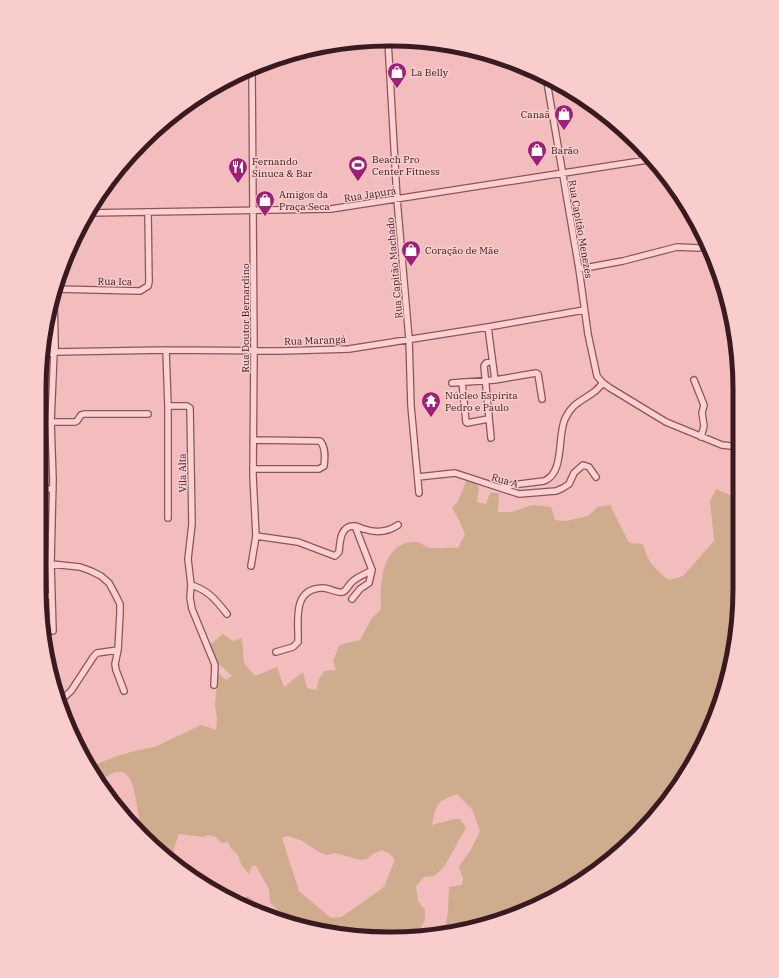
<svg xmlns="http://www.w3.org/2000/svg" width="779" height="978" viewBox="0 0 779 978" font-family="'IBM Plex Serif',serif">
  <rect width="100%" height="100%" fill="#f2bdbc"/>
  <!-- green -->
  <path fill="#d0ac8f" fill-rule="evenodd" d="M467 479 476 482 479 489 477 502 486 504 490 493H499L498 512H512L531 505 551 507 555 520 566 521 588 516 598 507 610 505 629 543 643 544C648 562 654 569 669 580L683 576 714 541 710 501 716 489 730 495 740 490V589L733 657 713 722 681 783 621 852 565 892 480 927 445 932 448 910 449 887 462 885 463 878 459 867 471 849 480 831 472 809 457 794C437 801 436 805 432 825L454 819H460L466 828 444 867 434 876 424 877 416 886 418 901 425 910V920L417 935 389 939 299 927 284 921 279 912 270 902 269 889 256 866H252L249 874 241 864 238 855 231 848 228 842 222 843 214 836 208 835 203 837 179 834 174 848 175 862 166 855 164 845C157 840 144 834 141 825 136 813 137 776 122 772 114 770 105 778 99 781L89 767 117 756 138 750 155 747 201 725 216 730 217 719 215 705 218 673 226 680 232 676 218 663 210 645 223 634 233 641 242 638 244 663 255 676 277 667 284 687 303 672 307 688 316 690 319 679 324 671 336 670 333 661 339 646 346 643 360 640 372 618 381 609C379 584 382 541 416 542 421 542 426 547 430 548 438 549 450 547 458 548L465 534 458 518 452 508 458 501ZM288 836 302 841 319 852 327 855 335 853 360 860 367 859 373 854 382 850 389 853 395 859 384 887 359 905 341 917 331 918 299 891 282 838Z
    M248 896 259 905 260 911 237 901Z"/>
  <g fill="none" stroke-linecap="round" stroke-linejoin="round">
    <!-- street casing -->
    <g stroke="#8b545c" stroke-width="8">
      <path id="street" d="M388 41 397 199 409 339 411 406 419 493
        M546 76 579 269 588 334 597 376 603 383 610 388 666 422 722 445 740 447
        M641 148 643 161
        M87 213 331 209 654 159
        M579 269 623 261 677 247 699 248
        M55 289 140 291 148 286 149 282 148 212
        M488 327 495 380
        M166 350 168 406V518
        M694 380 704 405 702 413 704 426 701 437
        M462 382 466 422 467 423 488 419
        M452 383 495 380 536 373 538 374 542 399
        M168 406H187L190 408 192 524 188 559 191 585 190 598 192 609 215 665 214 685
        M51 422H75L77 421 81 415 84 414H148
        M491 438 484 366 486 363 492 361
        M253 469H319L324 466C325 458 326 447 320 441L253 440
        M418 477 455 473 519 494 556 491 563 488 569 484 574 473 583 465 589 467 596 477
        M501 488 512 485 544 481C565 473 557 436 565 419 572 403 582 401 594 392 597 390 600 386 603 383
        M39 489H53
        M256 536 298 542 335 556 339 552C340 542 340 525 355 526 358 526 362 529 364 529 376 533 388 532 398 525
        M51 564 80 567 91 571 101 576 109 583 115 594 120 604V613L118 650 115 664 116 670 124 691
        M251 566 256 536 253 476 254 351 252 69
        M191 585C208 590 216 600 227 614
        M40 596H51
        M352 599 360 589 369 583 372 570
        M53 631 51 564 53 479 51 422 54 352 166 350 281 351 349 349 488 327 584 310
        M276 652 293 647 298 642C299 623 291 589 322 588 328 587 337 594 343 592 347 590 349 584 353 581 359 576 366 574 372 570L355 526
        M60 701 71 691 94 656 97 653 118 650"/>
    </g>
    <!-- secondary casing -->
    <g stroke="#6c3741" stroke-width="10">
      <path id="secondary" d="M43 352H54L53 300"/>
    </g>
    <!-- street -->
    <use href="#street" stroke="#fcd1d0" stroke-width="5.5"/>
    <!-- secondary -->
    <use href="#secondary" stroke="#fcd1d0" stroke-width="8"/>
  </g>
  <!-- icons -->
  <defs>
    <g id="shop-pin" transform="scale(1)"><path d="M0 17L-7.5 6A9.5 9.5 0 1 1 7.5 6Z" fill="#9f1e77" stroke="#f8cdcc"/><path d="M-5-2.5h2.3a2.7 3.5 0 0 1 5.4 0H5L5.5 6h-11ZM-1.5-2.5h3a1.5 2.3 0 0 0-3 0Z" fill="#fff"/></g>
    <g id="stadium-pin" transform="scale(1)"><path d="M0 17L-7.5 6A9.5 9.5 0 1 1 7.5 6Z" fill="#9f1e77" stroke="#f8cdcc"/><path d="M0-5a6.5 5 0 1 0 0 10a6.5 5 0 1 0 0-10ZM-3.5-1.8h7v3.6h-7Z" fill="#fff"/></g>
    <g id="restaurant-pin" transform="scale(1)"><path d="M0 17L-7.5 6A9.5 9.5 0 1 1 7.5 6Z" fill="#9f1e77" stroke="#f8cdcc"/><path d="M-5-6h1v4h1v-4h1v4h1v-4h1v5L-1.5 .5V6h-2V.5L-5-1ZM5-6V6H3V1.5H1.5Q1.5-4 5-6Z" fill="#fff"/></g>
    <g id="temple-pin" transform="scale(1)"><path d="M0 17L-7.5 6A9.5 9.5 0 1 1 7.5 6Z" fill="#9f1e77" stroke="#f8cdcc"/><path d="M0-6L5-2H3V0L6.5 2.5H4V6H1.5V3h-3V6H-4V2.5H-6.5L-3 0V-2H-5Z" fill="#fff"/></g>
  </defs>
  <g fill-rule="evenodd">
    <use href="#shop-pin" x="397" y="72"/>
    <use href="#shop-pin" x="564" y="114"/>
    <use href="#shop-pin" x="537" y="150"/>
    <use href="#stadium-pin" x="358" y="165"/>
    <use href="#restaurant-pin" x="238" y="167"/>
    <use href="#shop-pin" x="265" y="200"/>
    <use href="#shop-pin" x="411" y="250"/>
    <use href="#temple-pin" x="431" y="401"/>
  </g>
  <g text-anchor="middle" stroke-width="3" stroke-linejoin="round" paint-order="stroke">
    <!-- poi labels -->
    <g font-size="10" fill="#381a20" stroke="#f8cdcc" text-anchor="start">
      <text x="411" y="76">La Belly</text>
      <text x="550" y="118" text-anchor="end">Canaã</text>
      <text x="551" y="154">Barão</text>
      <text x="372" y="163">Beach Pro<tspan x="372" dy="12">Center Fitness</tspan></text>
      <text x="252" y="165">Fernando<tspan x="252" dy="12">Sinuca &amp; Bar</tspan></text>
      <text x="279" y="198">Amigos da<tspan x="279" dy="12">Praça Seca</tspan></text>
      <text x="425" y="254">Coração de Mãe</text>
      <text x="445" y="399">Núcleo Espírita<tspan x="445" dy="12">Pedro e Paulo</tspan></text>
    </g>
    <!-- street labels -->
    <g font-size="10" fill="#381a20" stroke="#f8cdcc">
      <text transform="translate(370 194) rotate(-9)" y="4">Rua Japurá</text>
      <text transform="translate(581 229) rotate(80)" y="4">Rua Capitão Menezes</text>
      <text transform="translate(394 268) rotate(-95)" y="4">Rua Capitão Machado</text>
      <text transform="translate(115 281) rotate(1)" y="4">Rua Ica</text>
      <text transform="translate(245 318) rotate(-90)" y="4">Rua Doutor Bernardino</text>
      <text transform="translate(315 340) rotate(-2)" y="4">Rua Marangá</text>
      <text transform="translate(182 473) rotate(-91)" y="4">Vila Alta</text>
      <text transform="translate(505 480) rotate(16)" y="4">Rua A</text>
    </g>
  </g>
  <!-- crop -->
  <path d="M0 0H779V978H0ZM389 46H390A343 343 0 0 1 733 389V589A343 343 0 0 1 390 932H389A343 343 0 0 1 46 589V389A343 343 0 0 1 389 46Z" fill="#f8cdcc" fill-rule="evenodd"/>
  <path fill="none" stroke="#381a20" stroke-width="5" d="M389 46H390A343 343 0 0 1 733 389V589A343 343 0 0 1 390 932H389A343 343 0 0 1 46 589V389A343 343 0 0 1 389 46Z"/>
</svg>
